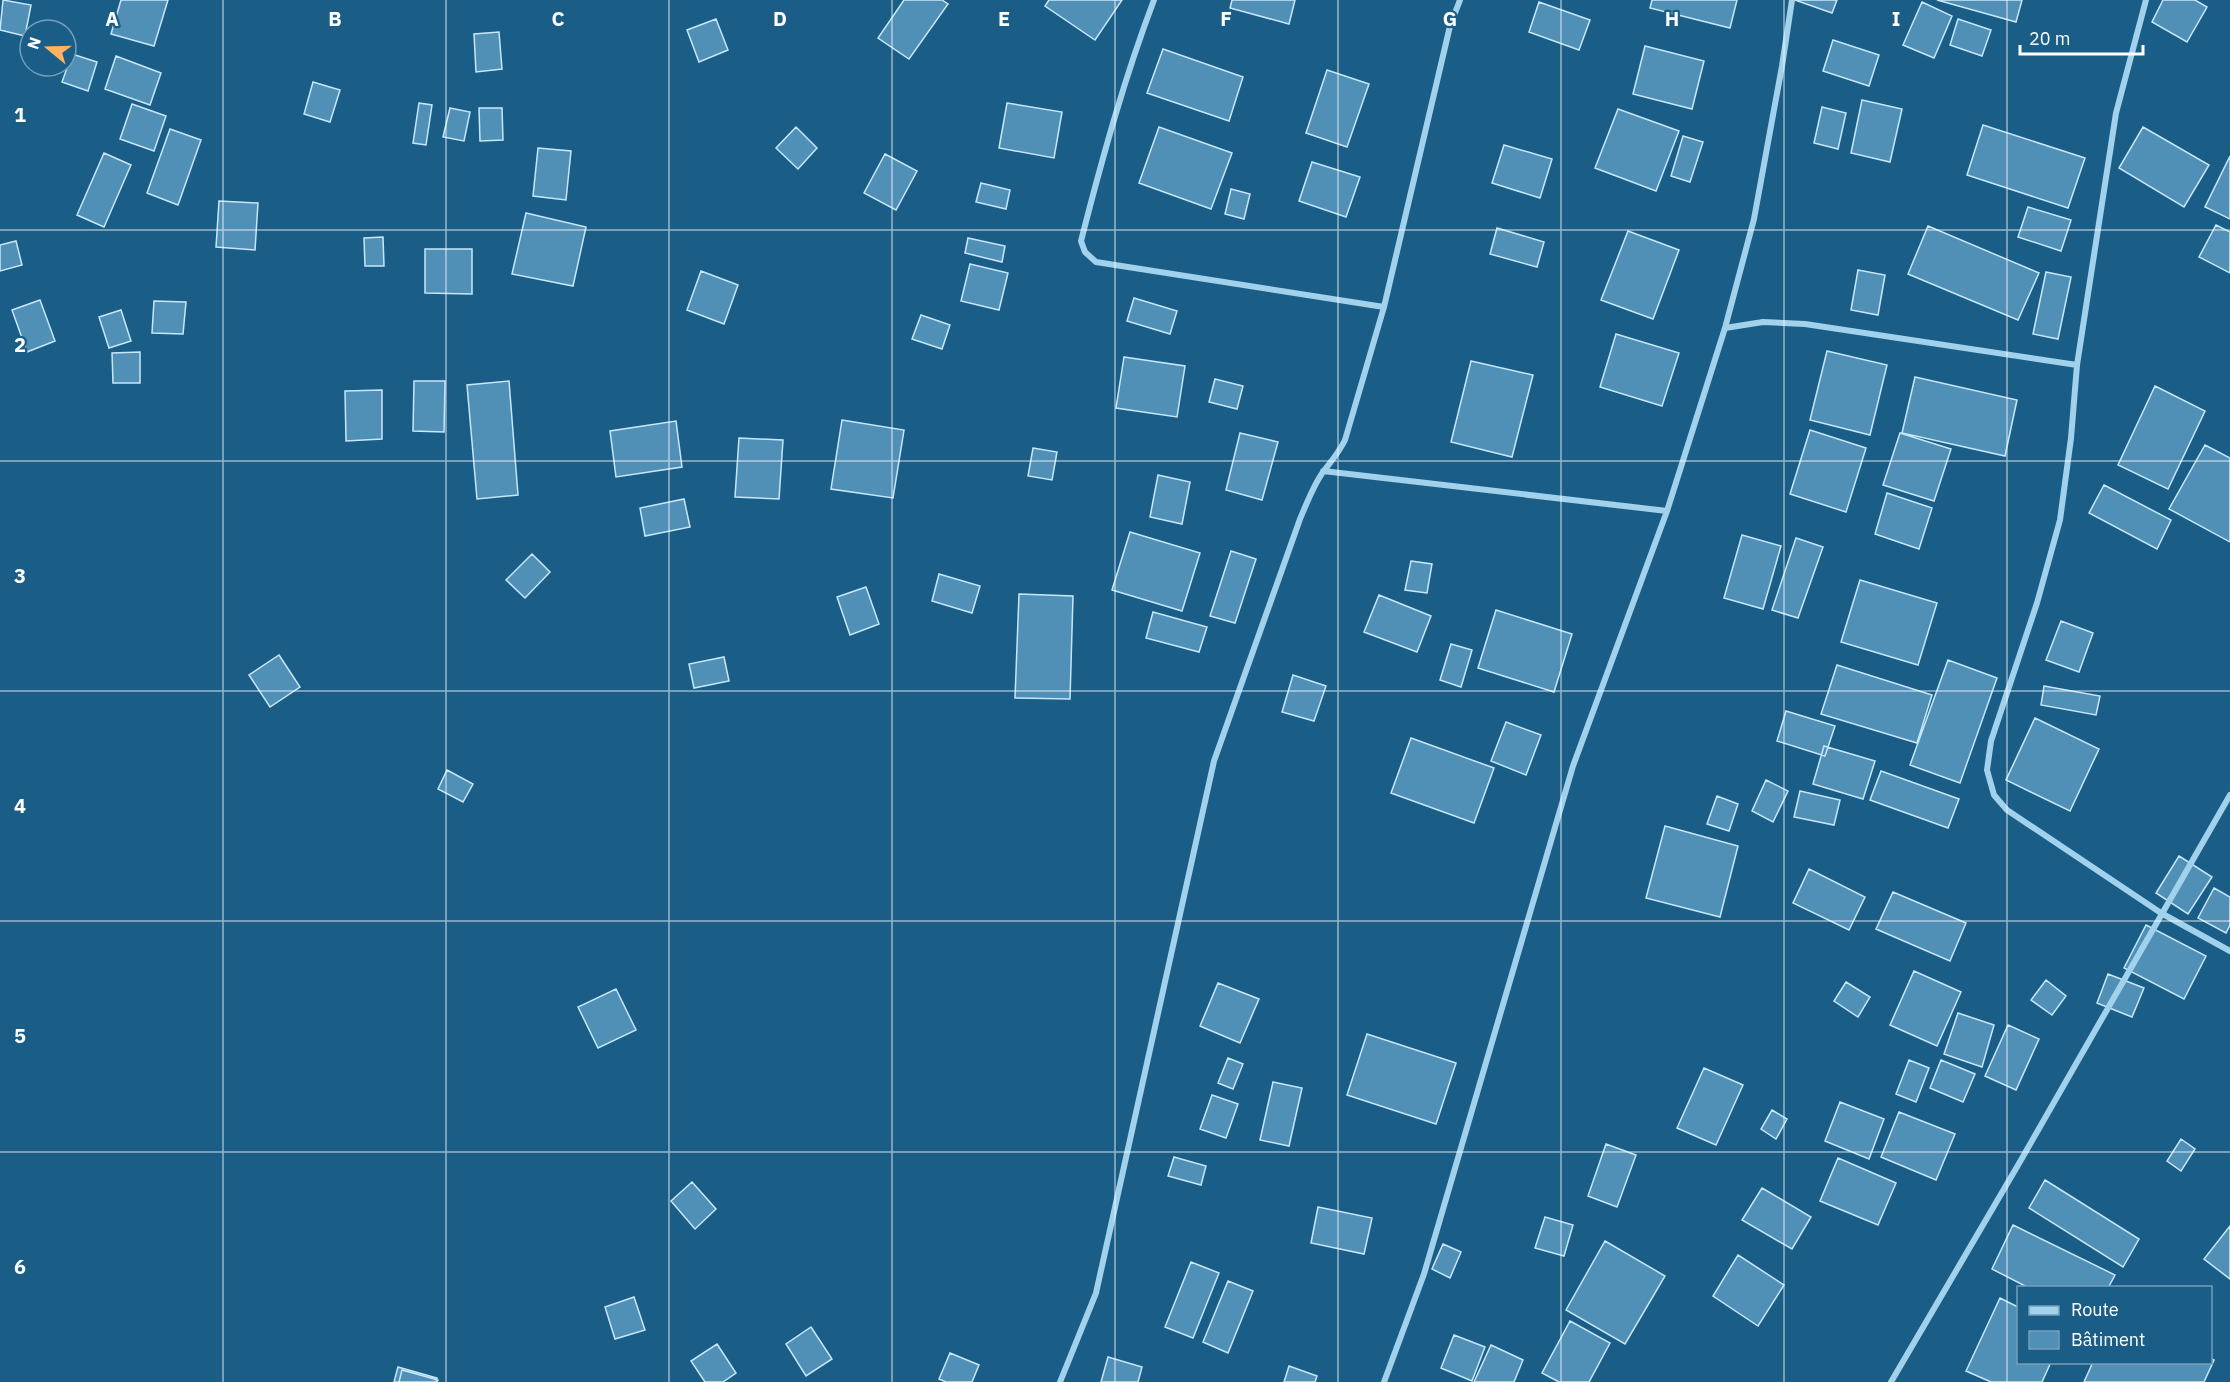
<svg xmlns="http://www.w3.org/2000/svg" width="2230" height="1382" viewBox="0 0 2230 1382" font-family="'IBM Plex Sans',sans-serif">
  <rect width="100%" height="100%" fill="#1a5e88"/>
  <!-- building -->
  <path fill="#508fb6" stroke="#c7e7f9" stroke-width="1.5" d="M3 0 31 5 25 36 0 30Z
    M121 0H168L154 46 111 34Z
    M904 0H942L948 4 909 59 878 38Z
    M1049 0H1122L1095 40 1045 6Z
    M1232 0H1295L1289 24 1230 8Z
    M1652 0H1737L1730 28 1650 8Z
    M1795 0H1837L1832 13Z
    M1937 0H2022L2016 22Z
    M2163 0H2195L2207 7 2187 42 2152 22Z
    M1539 2 1590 20 1579 50 1529 32Z
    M1922 2 1952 16 1934 58 1903 45Z
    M716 19 728 50 699 62 687 30Z
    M1958 19 1991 30 1982 56 1950 45Z
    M499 32 502 69 476 72 474 34Z
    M1833 40 1879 55 1869 86 1823 71Z
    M1645 46 1704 61 1692 109 1633 94Z
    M1163 49 1243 77 1229 121 1147 93Z
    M72 54 97 62 88 91 62 82Z
    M116 56 161 73 150 105 105 89Z
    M1327 70 1369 84 1347 147 1306 133Z
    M313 82 340 90 330 122 304 114Z
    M1862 100 1902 109 1890 162 1851 153Z
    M419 103 432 105 426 145 413 143Z
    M1007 103 1062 112 1054 158 999 148Z
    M132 104 166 116 154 151 120 139Z
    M1822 107 1846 113 1838 149 1814 143Z
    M450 108 470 112 464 141 443 137Z
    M479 108H502L503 140 480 141Z
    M1618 109 1679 131 1656 191 1595 168Z
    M1983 125 2085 158 2068 208 1967 175Z
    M796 127 817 148 798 169 776 148Z
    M1159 127 1232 153 1211 209 1139 183Z
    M2143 127 2209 165 2184 207 2119 168Z
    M170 129 201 140 178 205 147 193Z
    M1683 136 1703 142 1690 182 1671 176Z
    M1504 145 1552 159 1540 198 1492 183Z
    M538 148 571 151 566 200 533 196Z
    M104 153 131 165 104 227 77 215Z
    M885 154 917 171 896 210 864 193Z
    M2230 156V219L2205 207Z
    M1312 162 1360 177 1346 217 1299 201Z
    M981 183 1010 190 1006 209 976 202Z
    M1231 189 1250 194 1244 219 1225 214Z
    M219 201 258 203 255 250 216 247Z
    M2028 207 2071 220 2061 251 2018 237Z
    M526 213 586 227 573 286 512 274Z
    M2216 225 2230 232V273L2199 257Z
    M1928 226 2039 273 2018 320 1908 274Z
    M1497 228 1544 242 1537 267 1490 254Z
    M1628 231 1679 250 1653 319 1601 300Z
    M383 237 384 266H365L364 238Z
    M968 238 1005 246 1002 262 965 253Z
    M16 241 22 265 0 271V245Z
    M425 249H472V294L425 293Z
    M970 264 1008 273 999 310 961 301Z
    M1858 270 1885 275 1878 315 1851 310Z
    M701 271 738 285 724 324 687 310Z
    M2046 272 2071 277 2058 339 2033 334Z
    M1134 298 1177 311 1170 334 1127 321Z
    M40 300 55 341 27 352 12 310Z
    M154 301 186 302 183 334 152 333Z
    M121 310 131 341 109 348 99 317Z
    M921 315 950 325 942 349 912 339Z
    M1616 334 1679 353 1662 406 1600 387Z
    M1827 351 1887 365 1870 435 1810 420Z
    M140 352V383H113L112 353Z
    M1124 357 1185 366 1177 417 1116 408Z
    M1471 361 1533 375 1512 457 1451 442Z
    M1915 377 2017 400 2005 456 1902 433Z
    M1215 379 1243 386 1237 409 1209 402Z
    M414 381H445L444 432 413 431Z
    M509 381 518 495 477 499 467 385Z
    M2155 386 2205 411 2168 489 2118 465Z
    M382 390V439L346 441 345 391Z
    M842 420 904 430 893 498 831 489Z
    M676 421 682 467 616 477 610 431Z
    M1810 430 1866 448 1846 512 1790 494Z
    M1240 433 1278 442 1262 500 1226 490Z
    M1900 433 1951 449 1934 501 1883 485Z
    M739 438 783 440 779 499 735 497Z
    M2205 445 2230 458V542L2169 509Z
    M1033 448 1057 452 1052 480 1028 476Z
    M1158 475 1190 482 1182 524 1150 517Z
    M2104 485 2171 520 2157 549 2089 513Z
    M1887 493 1932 508 1919 549 1875 534Z
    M684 499 690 527 645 536 640 508Z
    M1130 532 1200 553 1182 611 1112 590Z
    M1742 535 1781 546 1763 609 1724 598Z
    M1796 538 1823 547 1798 618 1772 610Z
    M1231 551 1256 559 1235 623 1210 616Z
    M532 554 550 572 525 598 506 580Z
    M1411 561 1432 564 1427 593 1405 590Z
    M939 574 980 586 972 613 932 601Z
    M1860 580 1937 603 1918 665 1841 642Z
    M866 587 879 624 850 635 837 597Z
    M1019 594 1073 596 1070 699 1015 698Z
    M1379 595 1431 616 1417 652 1364 632Z
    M1496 610 1572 634 1554 692 1478 668Z
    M1153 612 1207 627 1199 652 1146 638Z
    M2061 621 2093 633 2079 672 2046 660Z
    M1451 644 1472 650 1461 687 1440 680Z
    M279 655 300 687 270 707 249 675Z
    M724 657 729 681 694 688 689 664Z
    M1948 660 1997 678 1960 783 1910 765Z
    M1837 665 1932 695 1917 743 1821 714Z
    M1293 675 1326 686 1314 721 1282 712Z
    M2044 686 2100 696 2096 715 2041 705Z
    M1786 711 1835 726 1825 756 1777 741Z
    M2035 718 2099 749 2070 811 2006 780Z
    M1506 722 1541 735 1526 775 1491 761Z
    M1411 738 1494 768 1474 823 1391 793Z
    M1824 746 1875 761 1863 799 1813 784Z
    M447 770 473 784 463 802 438 789Z
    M1881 771 1959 799 1948 828 1870 800Z
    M1766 780 1788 791 1773 822 1752 811Z
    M1800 791 1840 800 1834 825 1794 817Z
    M1717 796 1738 804 1729 831 1707 824Z
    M1665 826 1738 846 1720 917 1646 898Z
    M2179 856 2212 877 2188 914 2156 893Z
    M1809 869 1865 897 1849 930 1793 903Z
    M2214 888 2230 897V925L2226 933 2198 918Z
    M1893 892 1966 923 1950 961 1876 929Z
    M2146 925 2206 956 2184 999 2124 968Z
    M1914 971 1961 992 1937 1046 1890 1025Z
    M2108 974 2144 988 2132 1017 2097 1003Z
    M2046 980 2066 996 2052 1015 2031 1000Z
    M1846 982 1870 997 1858 1017 1834 1001Z
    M1218 983 1259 999 1240 1043 1200 1026Z
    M616 989 636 1030 598 1048 578 1007Z
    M1958 1013 1994 1025 1982 1067 1944 1054Z
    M2008 1025 2039 1039 2016 1090 1985 1076Z
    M1367 1034 1456 1063 1436 1124 1347 1095Z
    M1228 1058 1243 1064 1233 1089 1218 1083Z
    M1909 1060 1929 1068 1916 1102 1896 1094Z
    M1941 1060 1975 1074 1963 1102 1930 1088Z
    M1704 1068 1743 1085 1716 1145 1677 1128Z
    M1273 1082 1302 1088 1289 1146 1260 1140Z
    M1212 1095 1238 1104 1226 1138 1200 1129Z
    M1840 1102 1884 1119 1869 1159 1825 1141Z
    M1772 1110 1787 1119 1776 1139 1761 1129Z
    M1899 1112 1955 1134 1936 1180 1881 1157Z
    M2181 1139 2195 1149 2181 1171 2167 1161Z
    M1606 1144 1636 1155 1617 1207 1588 1196Z
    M1174 1157 1206 1166 1201 1185 1168 1176Z
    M1838 1158 1896 1183 1878 1225 1820 1201Z
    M2045 1180 2139 1239 2123 1267 2029 1208Z
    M692 1182 716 1209 695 1229 671 1201Z
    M1762 1188 1811 1217 1792 1249 1742 1220Z
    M1318 1207 1372 1218 1364 1254 1311 1243Z
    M1545 1217 1573 1225 1564 1256 1535 1248Z
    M2013 1225 2115 1275 2108 1288H2029L1992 1269Z
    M2230 1226V1279L2204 1259Z
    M1605 1241 1665 1276 1625 1344 1566 1310Z
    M1443 1244 1461 1252 1450 1278 1432 1269Z
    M1738 1255 1784 1285 1758 1326 1713 1296Z
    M1191 1262 1219 1273 1193 1338 1165 1327Z
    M1228 1281 1253 1291 1228 1353 1203 1342Z
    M634 1297 645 1330 615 1339 605 1307Z
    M2000 1298 2018 1307V1362H2051L2042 1382H1991L1966 1371Z
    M1570 1321 1610 1343 1589 1382H1559L1542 1373Z
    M811 1327 832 1359 806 1376 786 1344Z
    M1454 1335 1485 1347 1472 1381 1441 1368Z
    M717 1344 736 1373 723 1382H705L691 1361Z
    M1491 1345 1523 1360 1514 1382H1474Z
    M950 1353 979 1365 972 1382H946L939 1379Z
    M1108 1357 1142 1367 1138 1382H1101Z
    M2210 1358 2214 1360 2204 1382H2084L2093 1362H2210Z
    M1289 1366 1317 1376 1315 1382H1284Z
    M398 1367 437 1378 436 1382H394Z
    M402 1370 438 1380 437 1382H399Z"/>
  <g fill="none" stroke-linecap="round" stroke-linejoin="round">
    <!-- minor -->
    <path stroke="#a2d1ec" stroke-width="6" d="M1154 0C1124 79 1102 159 1081 241L1085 252 1096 262 1384 307
      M2146 0 2116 113 2077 365 2071 438 2060 520 2037 603 1991 741 1987 770 1994 795 2007 810 2161 913 2230 951
      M1725 328 1763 322 1805 324 2077 365
      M1323 471 1667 511
      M1060 1382 1096 1293 1214 761 1300 519C1307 503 1313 486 1323 472 1332 460 1338 454 1345 440L1384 307 1450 26 1460 0
      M1384 1382 1424 1274 1573 766 1667 511 1725 328 1754 219 1782 66 1792 0
      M1891 1382 2021 1160 2230 795"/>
  </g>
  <!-- grid -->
  <path fill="none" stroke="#fff" stroke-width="1.5" stroke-opacity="0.55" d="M223 0V1382M446 0V1382M669 0V1382M892 0V1382M1115 0V1382M1338 0V1382M1561 0V1382M1784 0V1382M2007 0V1382M0 230H2230M0 461H2230M0 691H2230M0 921H2230M0 1152H2230"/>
  <g font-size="20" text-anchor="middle" font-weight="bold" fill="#fff" stroke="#1a5e88" stroke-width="4.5" stroke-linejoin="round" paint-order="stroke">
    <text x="112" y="26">A</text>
    <text x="335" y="26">B</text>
    <text x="558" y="26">C</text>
    <text x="780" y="26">D</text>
    <text x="1004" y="26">E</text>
    <text x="1226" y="26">F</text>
    <text x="1450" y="26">G</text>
    <text x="1672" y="26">H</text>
    <text x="1896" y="26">I</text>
    <text x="20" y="122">1</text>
    <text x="20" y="352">2</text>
    <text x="20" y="583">3</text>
    <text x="20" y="813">4</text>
    <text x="20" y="1043">5</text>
    <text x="20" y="1274">6</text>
  </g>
  <!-- legend -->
  <rect x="2017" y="1286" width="195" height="78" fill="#1a5e88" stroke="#769eb8" stroke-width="1.5"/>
  <rect x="2029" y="1306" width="30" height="9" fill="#a2d1ec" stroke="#769eb8" stroke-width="1.5"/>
  <text x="2071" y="1316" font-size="18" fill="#ffffff">Route</text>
  <rect x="2029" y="1331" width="30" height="18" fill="#508fb6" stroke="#769eb8" stroke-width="1.5"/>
  <text x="2071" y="1346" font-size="18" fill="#ffffff">Bâtiment</text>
  <!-- north arrow -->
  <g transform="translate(48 48) rotate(289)"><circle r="28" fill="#1a5e88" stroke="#769eb8" stroke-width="1.5"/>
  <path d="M0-4.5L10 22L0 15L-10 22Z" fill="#ffb35e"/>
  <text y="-9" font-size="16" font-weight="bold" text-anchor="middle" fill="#ffffff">N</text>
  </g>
  <!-- scale -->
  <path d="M2020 45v9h123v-9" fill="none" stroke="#ffffff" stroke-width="3"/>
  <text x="2029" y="45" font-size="18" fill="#ffffff" stroke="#1a5e88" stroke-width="4.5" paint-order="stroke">20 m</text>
</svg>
